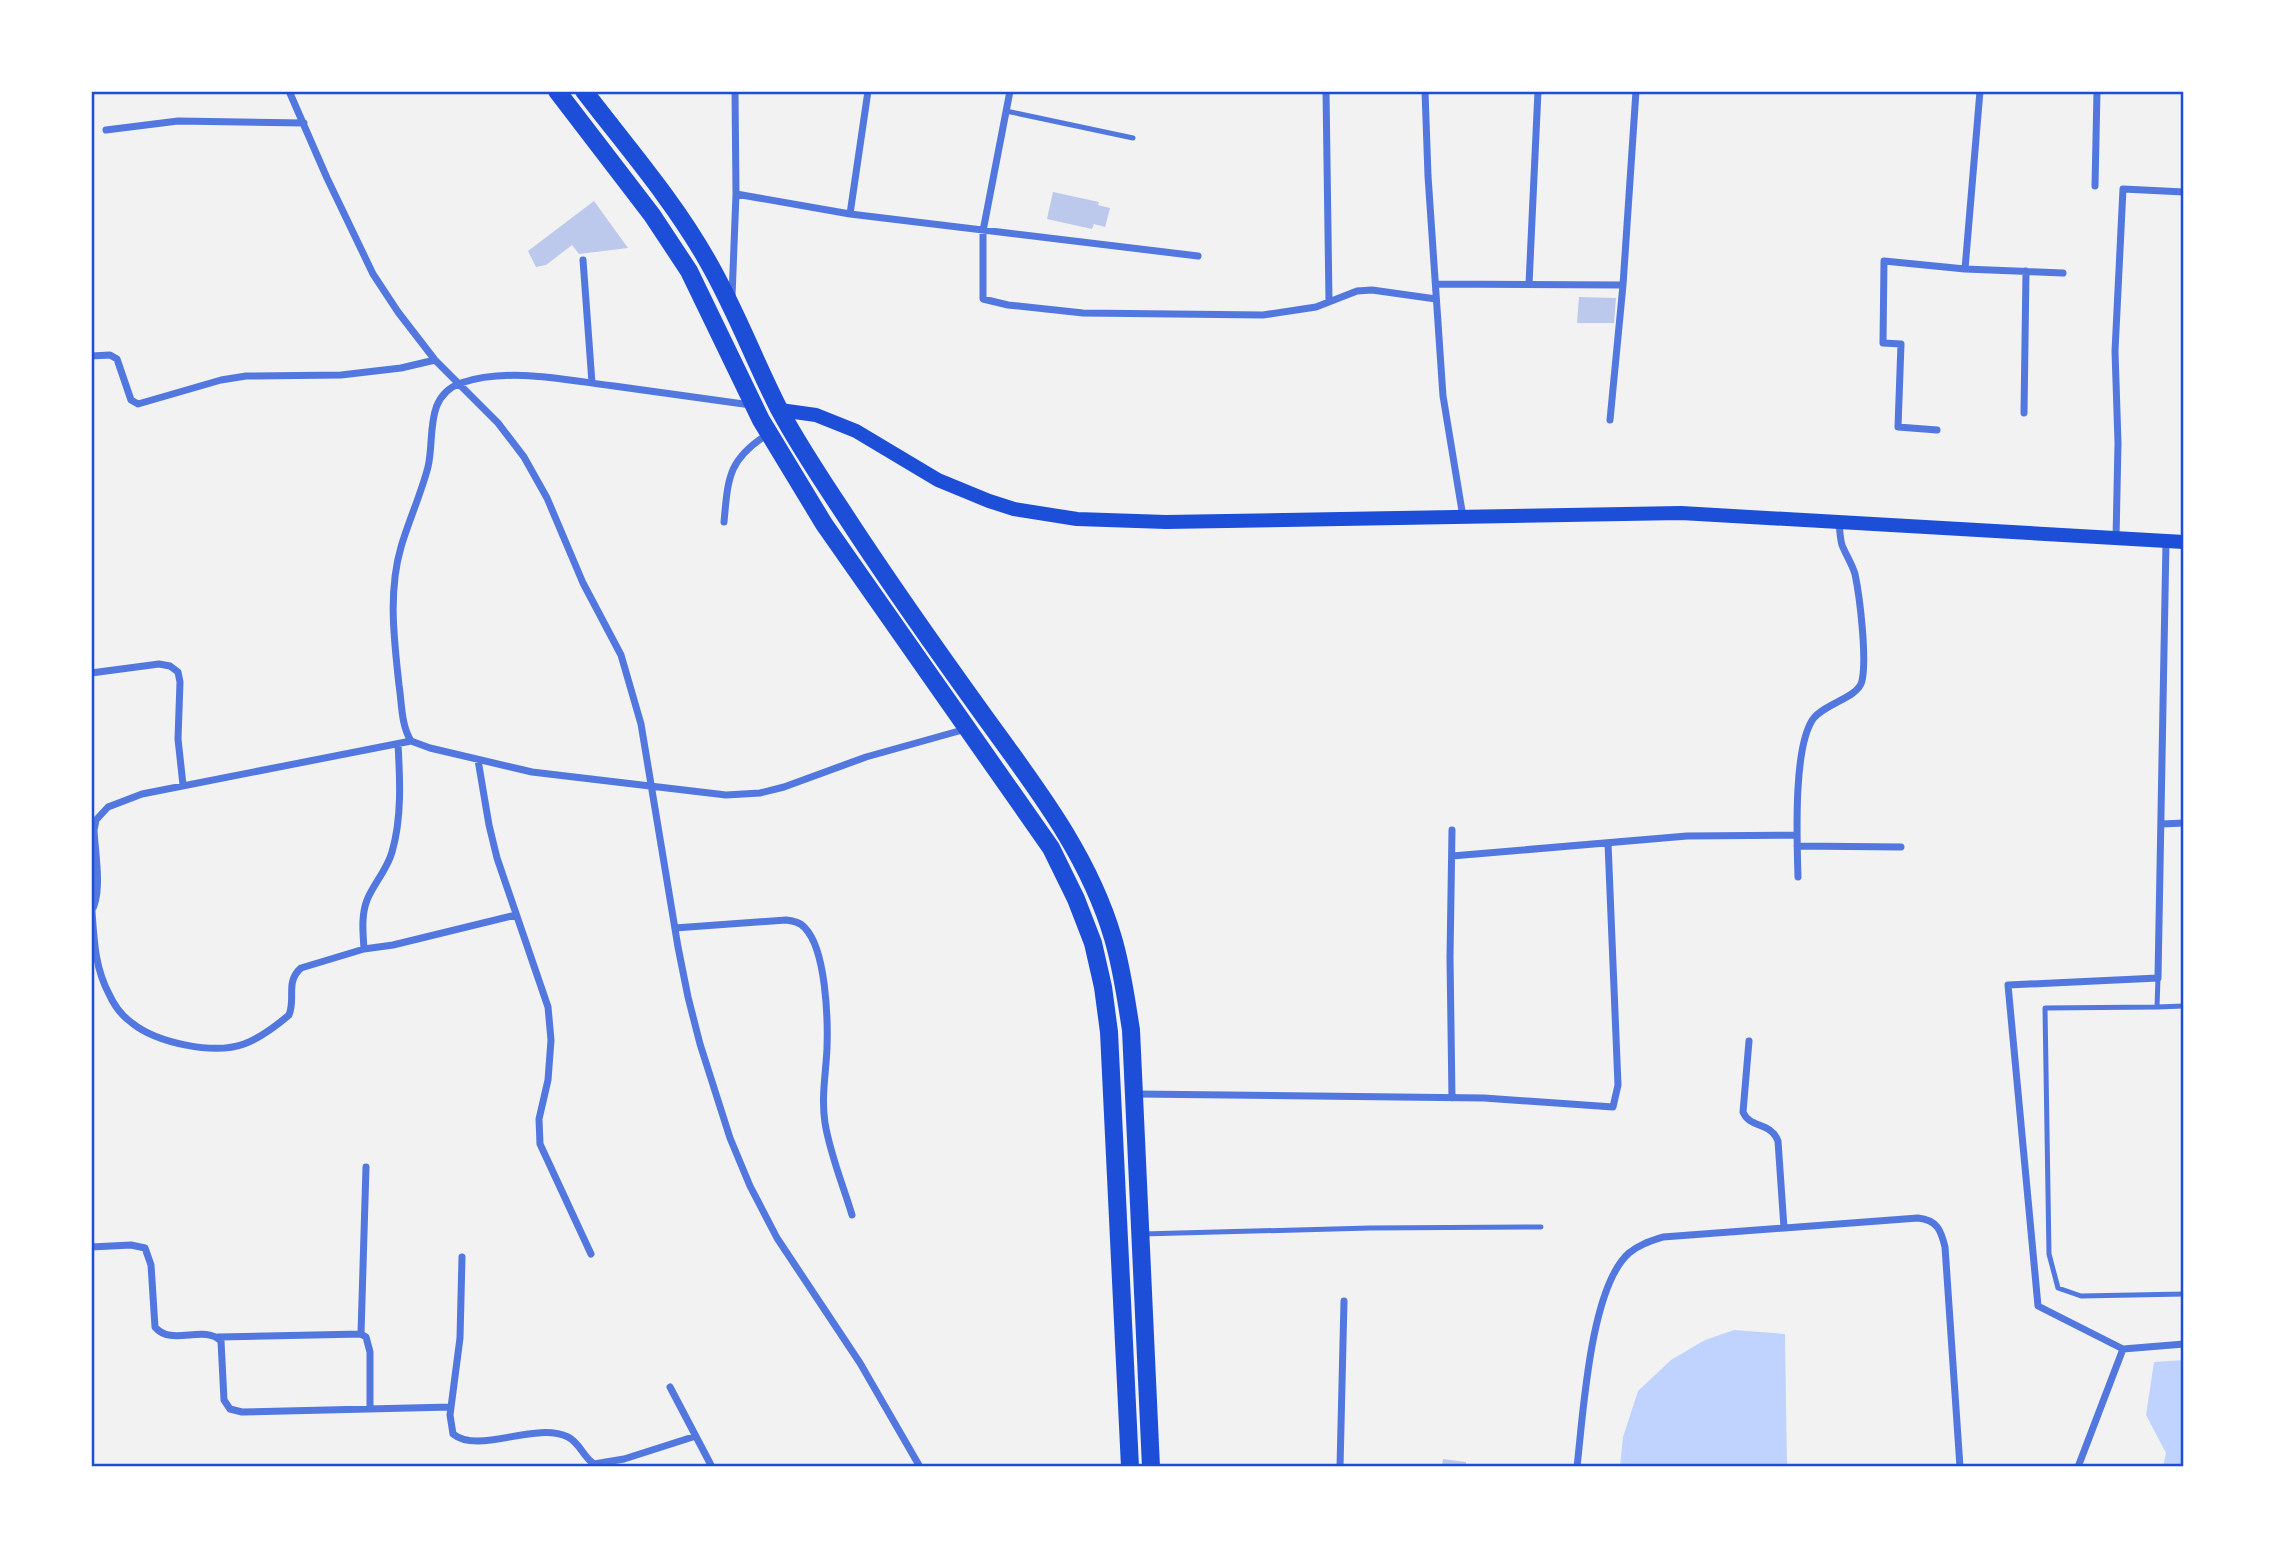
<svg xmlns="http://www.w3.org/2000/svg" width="2275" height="1558" viewBox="0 0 2275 1558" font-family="'Work Sans',sans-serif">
  <rect width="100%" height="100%" fill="#f2f2f2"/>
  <!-- water -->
  <path fill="#bfd3fe" d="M1734 1330 1785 1334 1787 1467H1620L1623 1437 1638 1391 1671 1360 1705 1340Z
    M2184 1360V1467H2163L2166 1453 2146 1415 2154 1362Z"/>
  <!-- building -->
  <path fill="#bdc9ec" d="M1053 192 1099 202 1098 205 1110 208 1105 227 1094 224 1092 229 1047 219Z
    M594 201 628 248 579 254 572 245 546 265 536 267 528 251Z
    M1579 297 1616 298 1614 323H1577Z
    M1443 1459 1466 1462V1467H1442Z"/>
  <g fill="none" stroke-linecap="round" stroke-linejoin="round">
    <!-- service -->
    <path stroke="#5277de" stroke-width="5" d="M1006 111 1133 138
      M2158 978 2157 1007 2184 1006
      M2157 1007 2045 1008 2049 1254 2058 1288 2081 1296 2184 1294
      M1142 1234 1370 1228 1541 1227"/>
    <!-- minor -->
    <path stroke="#5277de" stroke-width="7" d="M289 91 327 178 373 274 398 312 435 360 498 423 524 457 547 498 583 583 621 655 641 724 678 947 688 997 700 1044 730 1138 750 1186 777 1238 860 1363 920 1467
      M1010 91 983 231V299L1008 305 1083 313 1263 315 1316 307 1357 291 1372 290 1436 299
      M1326 91 1329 301
      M1425 91 1428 176 1443 396 1463 517
      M1980 91 1965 269 2063 273
      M106 130 178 121 304 123
      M2095 186 2097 91
      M736 194 850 214 1198 256
      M850 214 868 91
      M583 260 592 383
      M1436 284 1623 285
      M1529 284 1538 91
      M732 297 736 194 735 91
      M91 356 110 355 117 359 131 400 138 404 221 380 246 376 341 375 401 368 435 360
      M751 405C705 399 659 392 614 386 565 380 508 367 461 383 424 396 435 438 428 467 421 494 409 520 401 547 388 592 394 639 399 685 402 704 401 725 411 741L430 748 532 772 726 795 760 793 784 787 866 757 966 729
      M2024 413 2026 271
      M1610 420 1623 285 1636 91
      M1937 430 1898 427 1901 344 1883 343 1884 261 1965 269
      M724 522C728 478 728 459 768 434
      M2116 539 2118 443 2115 351 2123 189 2184 192
      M91 673 159 664 170 666 178 672 180 682 178 739 183 785
      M478 760 489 825 497 858 548 1007 551 1040 548 1080 539 1119 540 1144 591 1254
      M2162 824 2184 823
      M1797 846 1901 847
      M1452 856 1687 836 1797 835
      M1798 877C1797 841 1793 748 1813 719 1825 703 1858 698 1862 681 1867 658 1860 598 1855 574 1852 564 1846 555 1842 545 1840 538 1840 531 1839 524
      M92 911C94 940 95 968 109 994 114 1005 122 1016 132 1023 157 1043 214 1055 244 1044 260 1038 276 1026 289 1015 296 998 285 982 301 968L364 949 393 945 516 915
      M91 912C103 893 95 853 94 830L96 820 108 807 142 794 411 741
      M675 928 786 920C793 921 800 922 805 928 826 950 828 1018 827 1048 826 1073 821 1097 825 1123 830 1154 843 1185 852 1215
      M364 949C363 932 361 916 367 900 374 883 387 870 392 852 402 818 400 779 398 744
      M1749 1041 1743 1112C1750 1129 1770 1121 1778 1141L1784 1228
      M1136 1094 1484 1098 1613 1107 1618 1085 1608 843
      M1452 1098 1450 957 1452 830
      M91 1247 131 1245 145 1248 151 1265 155 1327C171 1347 204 1324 221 1341L224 1400 230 1409 242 1412 451 1407
      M462 1257 460 1338 450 1415 453 1434C479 1455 535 1421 568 1437 580 1443 583 1457 594 1464L624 1459 696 1436
      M361 1334 366 1167
      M218 1337 361 1334 366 1337 370 1352V1409
      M2123 1349 2184 1344
      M670 1387 712 1467
      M1340 1467 1344 1301
      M1577 1467C1583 1416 1590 1287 1629 1253 1640 1244 1651 1241 1663 1237L1918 1218C1937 1220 1941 1230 1945 1247L1960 1467
      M2078 1467 2123 1349 2038 1306 2008 985 2158 978 2166 541"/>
    <!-- secondary -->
    <path stroke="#1d4ed8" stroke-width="14" d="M780 410 816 415 856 431 938 480 989 501 1014 509 1077 519 1166 522 1681 513 2184 542"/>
    <!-- trunk -->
    <path stroke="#1d4ed8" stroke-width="18" d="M557 91 652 215 689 271 761 420 824 524 1051 848 1076 899 1093 943 1103 987 1109 1032 1130 1467
      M584 91C626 146 673 200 707 260 735 308 754 360 779 409 798 444 821 479 843 512 889 583 938 652 987 720 1037 789 1089 856 1113 938 1122 968 1126 999 1131 1030L1151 1467"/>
  </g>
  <!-- border -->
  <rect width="2275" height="1558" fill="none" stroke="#ffffff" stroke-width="186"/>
  <rect x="93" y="93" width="2089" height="1372" fill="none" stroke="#1d4ed8" stroke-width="2.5"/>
</svg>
